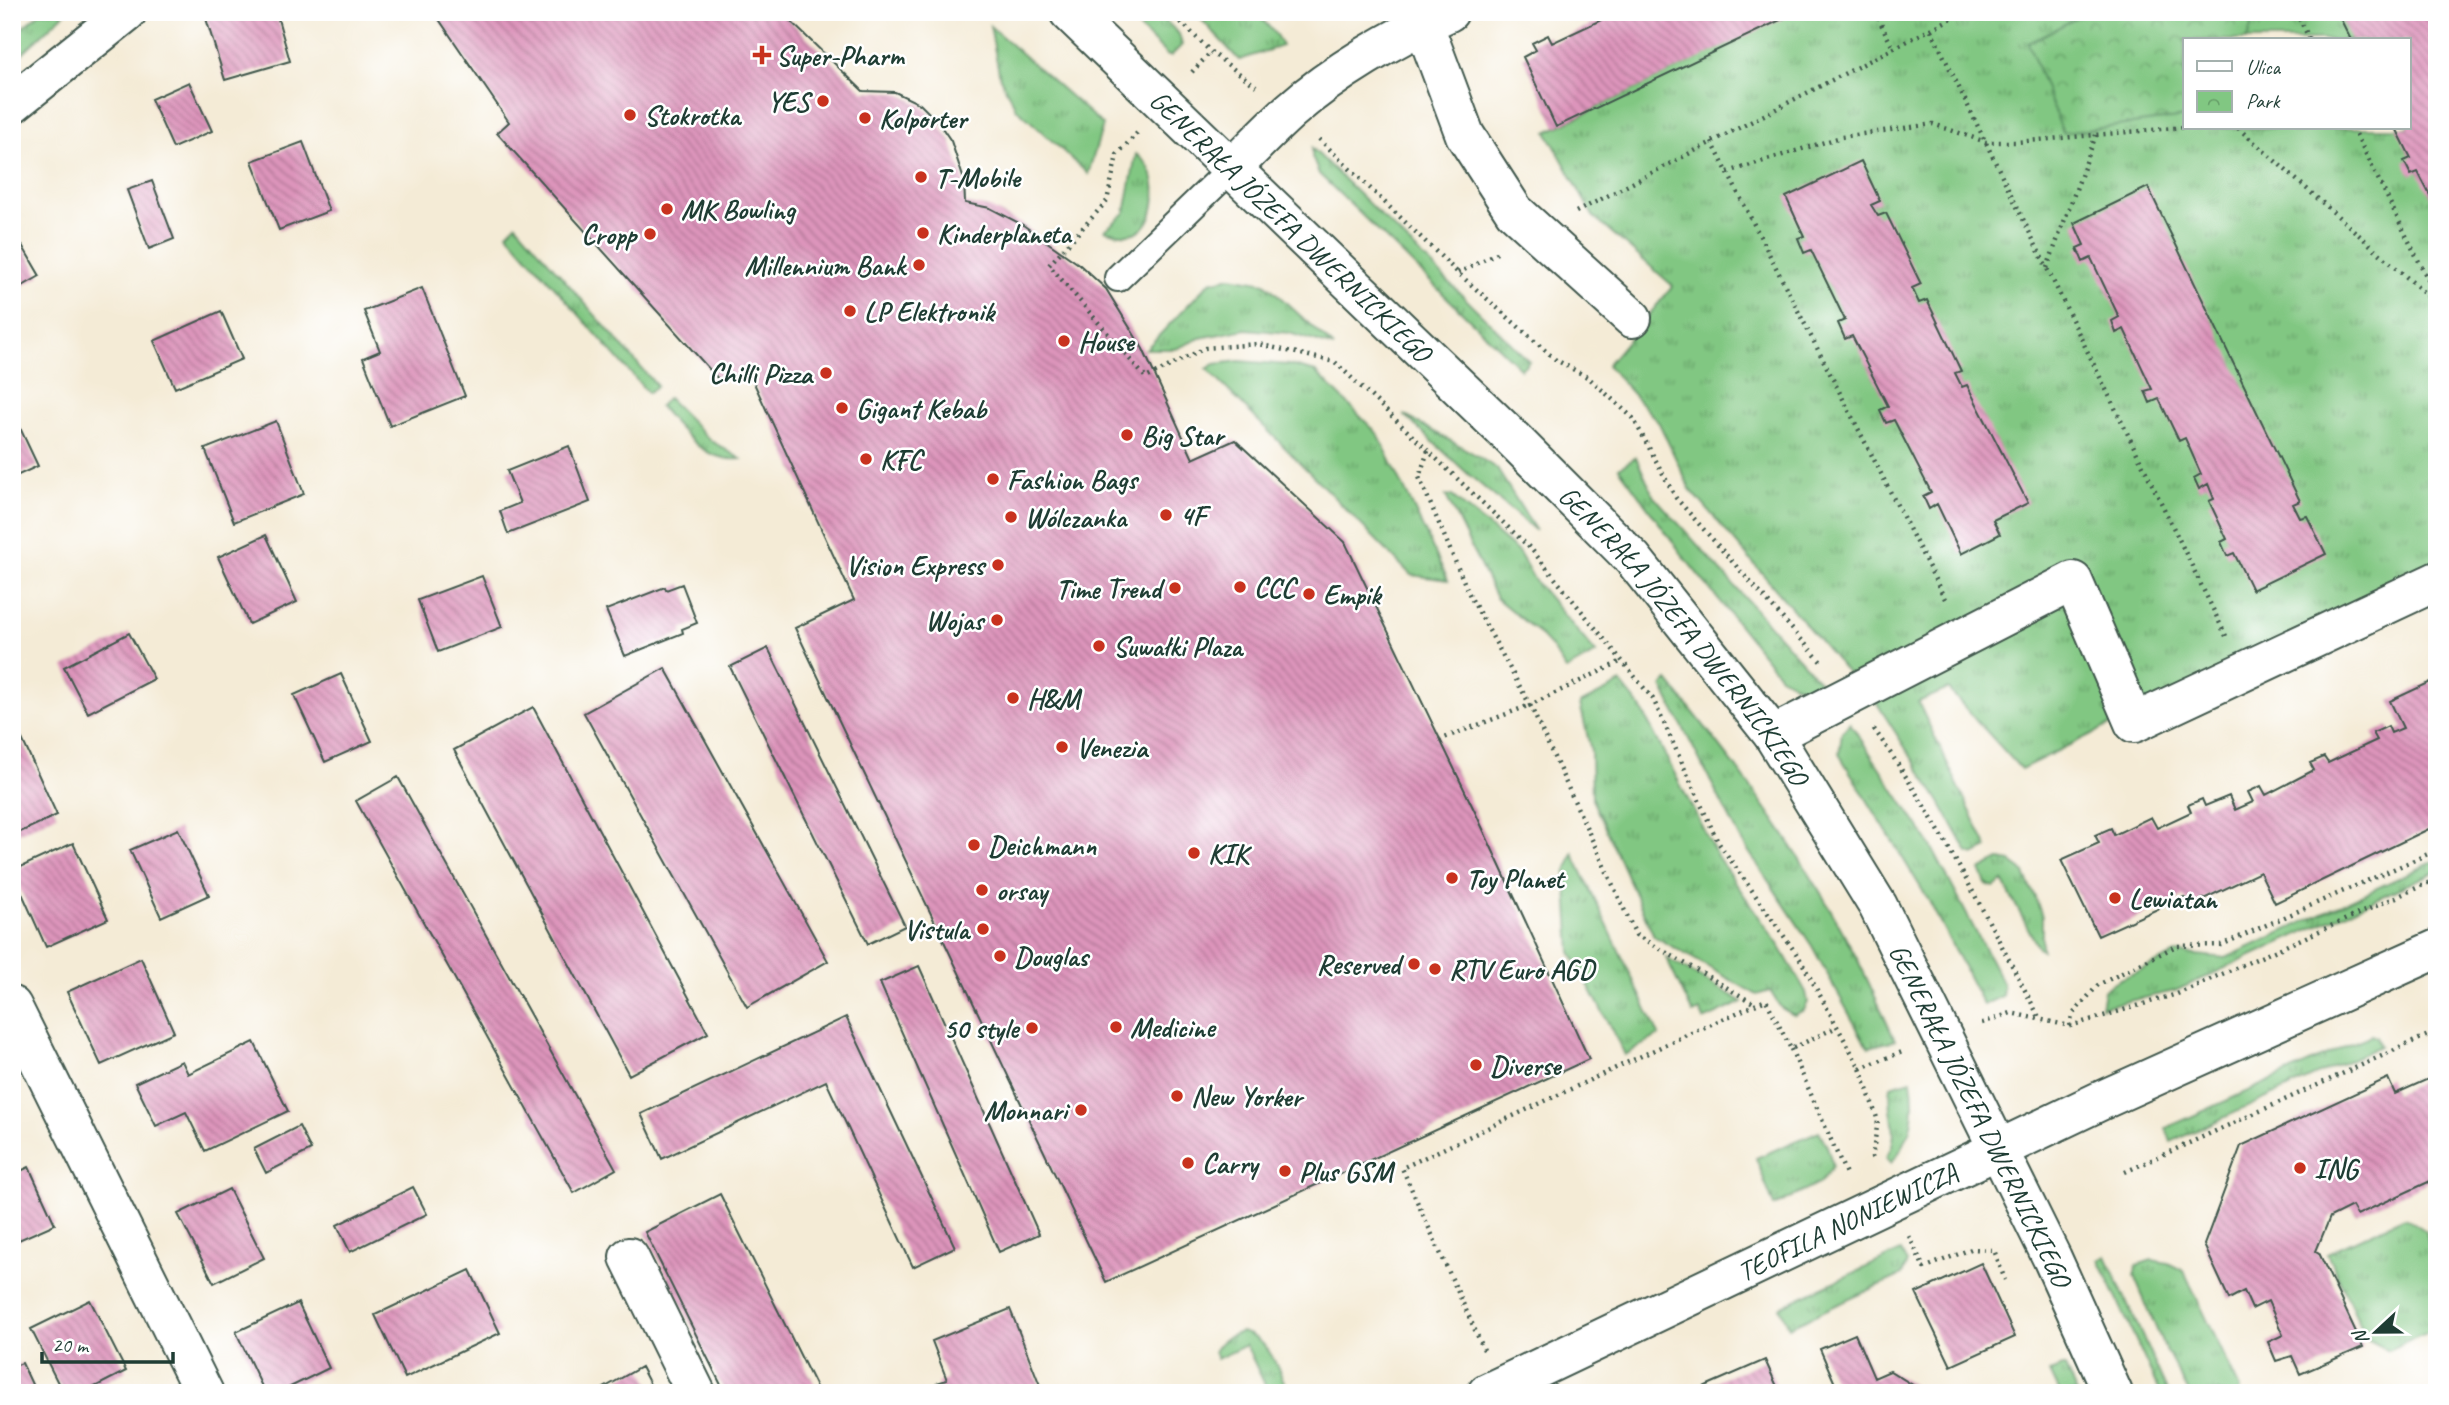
<svg xmlns="http://www.w3.org/2000/svg" width="2449" height="1405" viewBox="0 0 2449 1405" font-family="Caveat,sans-serif">
  <defs>
    <pattern id="grass-tufts" width="24" height="20" patternUnits="userSpaceOnUse" patternTransform="scale(1.75)"><rect width="24" height="20" fill="#81c782"/><path d="M3 7l-1-3M5 7V3M7 7l1-3M15 17l-1-3M17 17v-4M19 17l1-3" fill="none" stroke="#69a36b"/></pattern>
    <pattern id="park-crowns" width="20" height="18" patternUnits="userSpaceOnUse" patternTransform="scale(1.75)"><rect width="20" height="18" fill="#81c782"/><path d="M2 6a3 3 0 1 1 6 0M12 15a3 3 0 1 1 6 0" fill="none" stroke="#69a36b"/></pattern>
    <pattern id="building-back-hatch" width="6" height="6" patternUnits="userSpaceOnUse" patternTransform="scale(1.75)"><rect width="6" height="6" fill="#dd94bb"/><path d="M-1 5l2 2M0 0l6 6M5-1l2 2" fill="none" stroke="#b37a99"/></pattern>
  </defs>
  <rect width="100%" height="100%" fill="#fff"/>
  <filter id="ink" filterUnits="userSpaceOnUse"><feTurbulence type="fractalNoise" baseFrequency=".0143" numOctaves="2"/><feDisplacementMap in="SourceGraphic" scale="14" xChannelSelector="R" yChannelSelector="G"/><feConvolveMatrix kernelMatrix="1 2 1 2 8 2 1 2 1" color-interpolation-filters="sRGB"/></filter>
  <filter id="wash" filterUnits="userSpaceOnUse"><feTurbulence type="fractalNoise" baseFrequency=".00686" numOctaves="4" result="noise"/><feDisplacementMap in="SourceGraphic" scale="28" xChannelSelector="R" yChannelSelector="G"/><feGaussianBlur stdDeviation="1.57" result="paint"/><feColorMatrix in="noise" values="0 0 0 0 0 0 0 0 0 0 0 0 0 0 0 0 0 1.4 0 .05"/><feComposite in="paint" operator="in"/></filter>
  <g filter="url(#wash)">
    <rect width="100%" height="100%" fill="#f4ebd6"/>
    <!-- grass -->
    <path fill="url(#grass-tufts)" stroke="#50825b" stroke-width="2" fill-rule="evenodd" d="M41 12H66L12 63V36Z
      M1123 12H1157L1179 34 1182 45 1171 56H1168Z
      M1210 12H1256L1276 35 1282 46 1239 60 1201 19Z
      M1786 12H2437V564L2021 769 1948 689 1918 702 1988 848 1974 855 1968 853 1940 802 1878 705 1842 667 1690 489 1659 423 1607 365 1673 286 1593 216 1547 132 1787 15ZM2185 40H2409V128H2185Z
      M990 26 1103 125 1088 174 1016 108 1000 78Z
      M1312 148 1529 361 1521 369 1319 174 1312 157Z
      M1136 154C1140 158 1145 161 1148 166 1159 184 1158 226 1134 233 1125 236 1115 233 1107 231L1105 230 1125 213Z
      M516 224 657 386 648 393 507 233Z
      M1231 277 1265 283 1334 347 1289 333 1246 329 1200 338 1176 349H1146L1210 282Z
      M1239 361 1289 365 1316 372 1378 434 1448 580 1411 575 1207 369 1215 364Z
      M668 398 710 440 741 459C704 463 682 431 659 406Z
      M1404 415 1471 452 1497 469 1536 531 1468 474Z
      M1636 457 1653 495 1823 685C1806 691 1795 686 1780 676L1687 561 1619 468Z
      M1446 496H1452L1519 553 1535 581 1596 653 1566 670 1551 647 1535 630 1496 598Z
      M1668 681C1738 766 1804 855 1854 953 1869 981 1881 1011 1895 1040L1869 1047 1864 1041 1812 946 1741 840 1662 687Z
      M1621 683 1641 708 1717 856 1780 947 1806 992 1808 1002 1804 1010 1794 1015 1781 1008 1770 991 1757 995 1654 936 1592 799 1591 751 1580 704Z
      M1850 723 1930 844 2003 984 2002 996 1983 1005 1929 901 1839 754 1842 732Z
      M1573 853 1659 1035 1625 1055 1571 952 1566 873Z
      M1999 860 2011 862 2022 870 2034 895 2042 916V950L2038 947 2003 881 1994 887 1986 884 1980 870Z
      M2437 860V871L2175 991 2101 1007 2104 990 2114 982 2178 953 2226 958Z
      M1666 958 1743 1002 1704 1020 1700 1011 1693 1014Z
      M2371 1035 2376 1037 2380 1046 2171 1142 2166 1128Z
      M1911 1080C1916 1111 1913 1139 1891 1163L1886 1157C1903 1132 1886 1114 1891 1086Z
      M1819 1131 1827 1146 1833 1166 1820 1183 1774 1206 1756 1158Z
      M2405 1217 2426 1231 2431 1253 2437 1251V1328L2388 1350 2367 1339 2327 1253Z
      M1901 1251 1907 1263 1902 1275 1789 1327 1780 1307Z
      M2106 1256 2168 1393H2160L2099 1260Z
      M2152 1260 2168 1263 2184 1271 2240 1389 2239 1393H2189L2162 1342 2134 1276 2137 1265Z
      M1241 1332C1271 1339 1277 1368 1289 1393H1269L1246 1345 1217 1359 1214 1352C1220 1340 1229 1336 1241 1332Z
      M2062 1367H2065L2077 1393H2060L2050 1372Z"/>
    <!-- park -->
    <path fill="url(#park-crowns)" stroke="#50825b" stroke-width="2" d="M2088 12H2255L2247 40H2185V117L2063 133 2028 43Z"/>
    <g id="blocks">
      <!-- building -->
      <path fill="url(#building-back-hatch)" d="M204 12H276L290 61 225 80Z
        M434 12H781L863 91 895 92 920 104 938 122 951 141 964 180 965 203 990 208 1023 225 1080 265 1106 289 1143 349 1193 459 1235 440 1345 542 1476 814 1589 1059 1106 1282 795 628 854 600 748 370 720 381 497 133 509 122Z
        M1597 12H1797L1556 127 1523 57 1536 50 1532 43 1548 35 1552 43 1601 20Z
        M2337 12H2429L2437 27V36L2434 37 2437 41V209L2418 172 2411 175 2404 161 2411 158 2396 128H2409V40H2351Z
        M189 82 212 131 173 148 151 99Z
        M303 142 329 211 279 230 252 161Z
        M1861 161 1880 201 1871 205 1878 216 1886 213 1921 284 1912 288 1919 303 1927 300 1961 371 1955 373 1962 387 1967 385 2028 503 1993 520 2000 534 1961 554 1937 504 1929 509 1923 496 1931 492 1894 420 1886 423 1880 410 1888 406 1852 336 1845 339 1838 323 1845 320 1811 250 1804 253 1798 238 1804 236 1786 197Z
        M152 181 174 239 149 249 127 190Z
        M2148 187 2300 501 2293 504 2300 518 2307 516 2326 554 2252 590 2234 553 2227 556 2221 542 2227 539 2209 501 2214 499 2208 484 2199 489 2194 478 2201 474 2185 438 2179 441 2159 399 2150 403 2145 391 2152 389 2124 329 2116 333 2112 321 2119 317 2091 258 2083 262 2077 248 2084 245 2074 223Z
        M12 228 40 276 12 292Z
        M422 288 465 396 390 426 363 358 380 351 364 311Z
        M221 311 242 359 175 388 154 341Z
        M12 411 38 466 12 478Z
        M276 421 304 494 234 522 205 449Z
        M569 446 590 502 508 534 500 511 520 503 507 471Z
        M266 535 297 602 249 624 218 557Z
        M482 576 502 627 438 652 418 600Z
        M682 584 697 623 682 629 683 633 625 656 606 610 665 587 666 590Z
        M129 633 154 679 88 713 64 667Z
        M768 648 905 926 868 944 730 667Z
        M665 668 828 961 747 1007 584 713Z
        M341 674 372 741 325 762 294 695Z
        M2437 679V825L2275 903 2260 872 2189 906 2184 897 2098 936 2061 860 2099 843 2095 835 2111 828 2114 835 2151 817 2157 828 2191 812 2188 805 2202 799 2205 806 2229 796 2235 810 2253 802 2248 792 2261 786 2266 795 2314 770 2310 763 2324 757 2328 763 2377 740 2373 733 2388 726 2391 733 2403 728 2390 701Z
        M533 707 708 1033 629 1075 454 750Z
        M22 739 57 815 12 836V744Z
        M398 777 616 1169 574 1193 356 801Z
        M178 829 209 895 161 917 130 850Z
        M73 843 108 919 46 947 12 871Z
        M141 958 174 1032 101 1065 67 992Z
        M919 966 1039 1234 999 1252 880 983Z
        M846 1017 955 1247 913 1267 826 1081 662 1159 641 1114Z
        M254 1042 288 1111 205 1151 186 1112 156 1126 135 1083 182 1061 188 1074Z
        M2437 1075V1178L2357 1215 2352 1206 2330 1217 2316 1251 2319 1253 2363 1347 2300 1374 2292 1356 2276 1361 2268 1342 2283 1335 2268 1301 2252 1309 2244 1291 2229 1299 2204 1245 2241 1146 2388 1078 2395 1094Z
        M299 1126 311 1150 266 1173 254 1149Z
        M29 1167 55 1224 12 1243V1175Z
        M413 1187 427 1214 350 1252 337 1225Z
        M229 1189 264 1258 214 1283 178 1214Z
        M720 1194 819 1393H725L645 1232Z
        M1981 1263 2015 1337 1951 1366 1916 1293Z
        M470 1270 500 1333 405 1378 375 1315Z
        M90 1300 126 1371 83 1393H63L31 1329Z
        M298 1303 329 1368 278 1393H265L236 1332Z
        M1010 1309 1043 1393H941L937 1383 947 1380 932 1341Z
        M1855 1334 1874 1378 1890 1371 1919 1389 1920 1393H1839L1820 1349Z
        M1765 1360 1780 1393H1691L1710 1384Z
        M22 1363 36 1393H12V1367Z
        M641 1367 654 1392 595 1393Z"/>
    </g>
  </g>
  <g filter="url(#ink)">
    <use href="#blocks" fill-opacity="0" stroke="#3f574c" stroke-width="2"/>
    <g fill="none" stroke-linecap="round" stroke-linejoin="round">
      <!-- lane casing -->
      <g stroke="#3f574c" stroke-width="30">
        <path id="lane" d="M1118 278 1232 168"/>
      </g>
      <!-- street casing -->
      <g stroke="#3f574c" stroke-width="42">
        <path id="street" d="M1419 12 1465 135 1514 211 1632 318
          M1232 168C1251 149 1270 129 1290 111 1334 72 1395 37 1449 12
          M1773 735 2073 581 2134 723 2437 581
          M629 1257 696 1393"/>
      </g>
      <!-- secondary casing -->
      <g stroke="#3f574c" stroke-width="42">
        <g id="secondary">
          <path id="s1" d="M1069 12 1509 435 1633 559 1773 735 1878 906 2052 1258 2113 1393"/>
          <path d="M12 104 127 12"/>
          <path d="M12 1006 204 1393"/>
          <path id="s2" d="M1487 1393 2100 1101 2437 949"/>
        </g>
      </g>
      <!-- path -->
      <path stroke="#3f574c" stroke-width="4.5" stroke-dasharray="2 5" stroke-linecap="butt" d="M1171 12 1211 52 1256 86
        M1875 12 1893 48
        M2296 12 2310 40
        M1931 30 2226 636
        M1192 72 1211 52
        M2238 128 2437 304
        M2353 128 2437 298
        M1137 133 1117 155 1107 201 1049 265 1146 378 1205 348 1258 344 1335 362 1532 550 1653 699 1718 842 1800 959 1860 1068 1878 1121 1872 1157 1875 1162
        M1319 139 1458 273 1556 360 1589 378 1633 418 1676 498 1823 664
        M1712 142 1946 601
        M1728 172 1841 137 1933 124 1986 142H2016L2185 127
        M1576 212 1964 12
        M2047 268 2096 135
        M1458 273 1497 253
        M1428 451 1419 477 1470 596 1530 705 1622 661
        M1874 729C1938 820 1988 920 2040 1019
        M1439 740 1530 705 1636 935 1755 1004
        M1982 1023 2011 1013 2070 1026 2177 994 2437 879
        M2070 1026 2072 1015 2098 985 2176 946 2221 945 2437 850
        M1791 1049 1847 1176
        M1860 1068 1905 1051
        M2125 1172 2437 1031
        M1909 1236 1924 1268 1971 1249 1994 1250 2005 1280
        M1484 1350 1402 1168 1682 1037 1766 1000 1791 1049 1837 1027"/>
      <!-- lane -->
      <use href="#lane" stroke="#fff" stroke-width="26"/>
      <!-- street -->
      <use href="#street" stroke="#fff" stroke-width="38"/>
      <!-- secondary -->
      <use href="#secondary" stroke="#fff" stroke-width="38"/>
    </g>
  </g>
  <!-- markers -->
  <g fill="#c8321e" stroke="#fff" stroke-width="2.5">
    <path d="M758.5 44.5h7v7h7v7h-7v7h-7v-7h-7v-7h7z"/>
    <circle cx="823" cy="101" r="7"/>
    <circle cx="630" cy="115" r="7"/>
    <circle cx="865" cy="118" r="7"/>
    <circle cx="921" cy="177" r="7"/>
    <circle cx="667" cy="209" r="7"/>
    <circle cx="923" cy="233" r="7"/>
    <circle cx="650" cy="234" r="7"/>
    <circle cx="919" cy="265" r="7"/>
    <circle cx="850" cy="311" r="7"/>
    <circle cx="1064" cy="341" r="7"/>
    <circle cx="826" cy="373" r="7"/>
    <circle cx="842" cy="408" r="7"/>
    <circle cx="1127" cy="435" r="7"/>
    <circle cx="866" cy="459" r="7"/>
    <circle cx="993" cy="479" r="7"/>
    <circle cx="1166" cy="515" r="7"/>
    <circle cx="1011" cy="517" r="7"/>
    <circle cx="998" cy="565" r="7"/>
    <circle cx="1240" cy="587" r="7"/>
    <circle cx="1175" cy="588" r="7"/>
    <circle cx="1309" cy="594" r="7"/>
    <circle cx="997" cy="620" r="7"/>
    <circle cx="1099" cy="646" r="7"/>
    <circle cx="1013" cy="698" r="7"/>
    <circle cx="1062" cy="747" r="7"/>
    <circle cx="974" cy="845" r="7"/>
    <circle cx="1194" cy="853" r="7"/>
    <circle cx="1452" cy="878" r="7"/>
    <circle cx="982" cy="890" r="7"/>
    <circle cx="2115" cy="898" r="7"/>
    <circle cx="983" cy="929" r="7"/>
    <circle cx="1000" cy="956" r="7"/>
    <circle cx="1414" cy="964" r="7"/>
    <circle cx="1435" cy="969" r="7"/>
    <circle cx="1116" cy="1027" r="7"/>
    <circle cx="1032" cy="1028" r="7"/>
    <circle cx="1476" cy="1065" r="7"/>
    <circle cx="1177" cy="1096" r="7"/>
    <circle cx="1081" cy="1110" r="7"/>
    <circle cx="1188" cy="1163" r="7"/>
    <circle cx="2300" cy="1168" r="7"/>
    <circle cx="1285" cy="1171" r="7"/>
  </g>
  <g text-anchor="middle" stroke-width="5" stroke-linejoin="round" paint-order="stroke">
    <!-- poi labels -->
    <g font-size="28" font-weight="bold" fill="#1f3d34" stroke="#fff" text-anchor="start">
      <text x="776" y="65">Super-Pharm</text>
      <text x="809" y="111" text-anchor="end">YES</text>
      <text x="644" y="125">Stokrotka</text>
      <text x="879" y="128">Kolporter</text>
      <text x="935" y="187">T-Mobile</text>
      <text x="681" y="219">MK Bowling</text>
      <text x="937" y="243">Kinderplaneta</text>
      <text x="636" y="244" text-anchor="end">Cropp</text>
      <text x="905" y="275" text-anchor="end">Millennium Bank</text>
      <text x="864" y="321">LP Elektronik</text>
      <text x="1078" y="351">House</text>
      <text x="812" y="383" text-anchor="end">Chilli Pizza</text>
      <text x="856" y="418">Gigant Kebab</text>
      <text x="1141" y="445">Big Star</text>
      <text x="880" y="469">KFC</text>
      <text x="1007" y="489">Fashion Bags</text>
      <text x="1180" y="525">4F</text>
      <text x="1025" y="527">Wólczanka</text>
      <text x="984" y="575" text-anchor="end">Vision Express</text>
      <text x="1254" y="597">CCC</text>
      <text x="1161" y="598" text-anchor="end">Time Trend</text>
      <text x="1323" y="604">Empik</text>
      <text x="983" y="630" text-anchor="end">Wojas</text>
      <text x="1113" y="656">Suwałki Plaza</text>
      <text x="1027" y="708">H&amp;M</text>
      <text x="1076" y="757">Venezia</text>
      <text x="988" y="855">Deichmann</text>
      <text x="1208" y="863">KIK</text>
      <text x="1466" y="888">Toy Planet</text>
      <text x="996" y="900">orsay</text>
      <text x="2129" y="908">Lewiatan</text>
      <text x="969" y="939" text-anchor="end">Vistula</text>
      <text x="1014" y="966">Douglas</text>
      <text x="1400" y="974" text-anchor="end">Reserved</text>
      <text x="1449" y="979">RTV Euro AGD</text>
      <text x="1130" y="1037">Medicine</text>
      <text x="1018" y="1038" text-anchor="end">50 style</text>
      <text x="1490" y="1075">Diverse</text>
      <text x="1191" y="1106">New Yorker</text>
      <text x="1067" y="1120" text-anchor="end">Monnari</text>
      <text x="1202" y="1173">Carry</text>
      <text x="2314" y="1178">ING</text>
      <text x="1299" y="1181">Plus GSM</text>
    </g>
    <!-- street labels -->
    <g font-size="28" fill="#1f3d34" stroke="#fff">
      <text dy="10" stroke="none"><textPath href="#s1" startOffset="308">GENERAŁA JÓZEFA DWERNICKIEGO</textPath></text>
      <text dy="10" stroke="none"><textPath href="#s1" startOffset="877">GENERAŁA JÓZEFA DWERNICKIEGO</textPath></text>
      <text dy="10" stroke="none"><textPath href="#s1" startOffset="1444">GENERAŁA JÓZEFA DWERNICKIEGO</textPath></text>
      <text dy="10" stroke="none"><textPath href="#s2" startOffset="399">TEOFILA NONIEWICZA</textPath></text>
    </g>
  </g>
  <!-- margin -->
  <rect width="2449" height="1405" fill="none" stroke="#fff" stroke-width="42"/>
  <!-- legend -->
  <rect x="2183" y="38" width="228" height="91" fill="#ffffff" stroke="#a5b1ae" stroke-width="2"/>
  <rect x="2197" y="61" width="35" height="10" fill="#ffffff" stroke="#a5b1ae" stroke-width="2"/>
  <text x="2246" y="74" font-size="21" fill="#1f3d34">Ulica</text>
  <rect x="2197" y="91" width="35" height="21" fill="url(#park-crowns)" stroke="#a5b1ae" stroke-width="2"/>
  <text x="2246" y="108" font-size="21" fill="#1f3d34">Park</text>
  <!-- north arrow -->
  <g transform="translate(2376 1332) rotate(248)" stroke="#ffffff" stroke-width="5" paint-order="stroke">
  <path d="M0-5L12 26L0 18L-12 26Z" fill="#1f3d34"/>
  <text y="-10" font-size="19" font-weight="bold" text-anchor="middle" fill="#1f3d34">N</text>
  </g>
  <!-- scale -->
  <path d="M42 1352v10h131v-10" fill="none" stroke="#1f3d34" stroke-width="3.5"/>
  <text x="52" y="1352" font-size="21" fill="#1f3d34" stroke="#ffffff" stroke-width="5" paint-order="stroke">20 m</text>
</svg>
